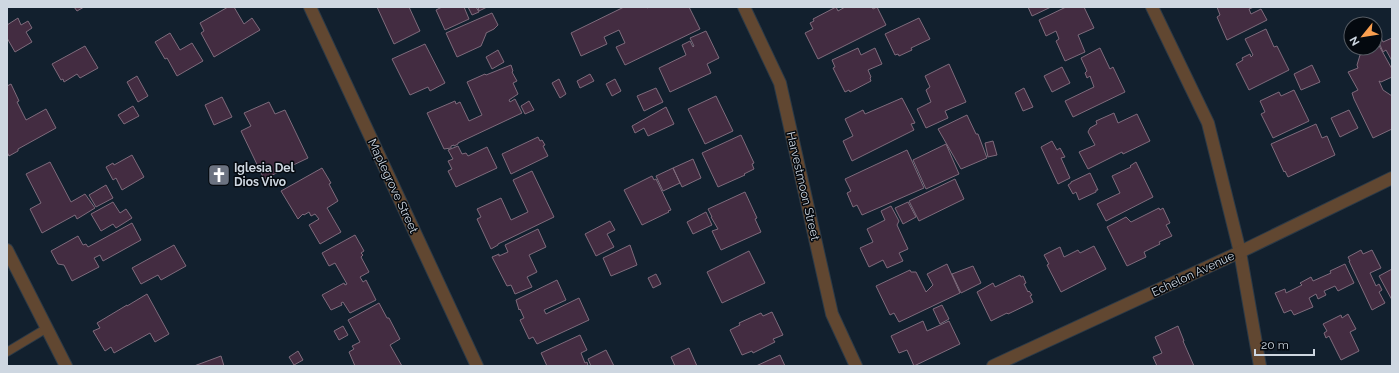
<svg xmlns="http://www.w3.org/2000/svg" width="1399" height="373" viewBox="0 0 1399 373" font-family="Raleway,sans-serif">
  <rect width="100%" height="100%" fill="#12202e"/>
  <!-- building -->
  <path fill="#432c41" stroke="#7e6b7c" d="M74 7H84L77 11Z
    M228 7H234L244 24 252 18 260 30 214 57 201 33 204 31 200 23Z
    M377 7H409L420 31 394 44Z
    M442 7H464L469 19 445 30 436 10Z
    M468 7H476L479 12 472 15Z
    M478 7H487L479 11Z
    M624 7H646L647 8 649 7H689L700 29 625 65 616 47 625 43 619 30 604 37 607 44 581 56 571 33Z
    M836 7 838 11 845 7H872L873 9 877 7 886 25 818 59 805 33 813 29 810 23 814 21 813 19Z
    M1028 7H1051L1032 16Z
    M1066 7H1084L1094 28 1078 35 1085 52 1065 61 1056 41 1059 39 1056 31 1046 36 1039 20Z
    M1217 7H1254L1249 9 1251 14 1261 9 1267 20 1227 40 1217 17 1220 15Z
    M492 13 498 25 494 29 486 33V34L481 46 457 57 446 33Z
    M18 18 21 25 28 21 32 28 26 32 32 42 15 52 7 38V25Z
    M919 18 930 39 911 48 912 50 899 56 898 54 895 55 885 34Z
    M1266 29 1274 47 1277 46 1289 70 1249 90 1236 64 1243 60 1242 58 1250 54 1251 57 1253 55 1245 39Z
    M706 31 719 58 707 64 711 73 670 92 659 68 686 55 682 45 690 41 693 47 694 46 690 38Z
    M170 33 180 50 192 43 203 61 177 76 167 58 165 59 155 42Z
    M1381 38 1383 42 1392 38V61L1386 50 1383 52 1378 40Z
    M1375 42H1377L1392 69V77L1381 82 1379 81 1383 90 1392 96V129L1373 138 1354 99 1352 93 1358 90 1348 72 1358 68 1357 65 1360 55 1370 50 1369 48H1375Z
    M425 44 445 83 430 91 428 87 410 95 392 59Z
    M85 46 98 68 80 78 77 74 64 82 63 79 61 80 52 64Z
    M858 48 861 55 875 48 882 64 868 70 871 77 870 78 871 81 850 92 849 90 845 92 833 68 835 67 832 60Z
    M1100 48 1110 69 1113 67 1125 92 1073 117 1065 101 1094 87 1090 76 1087 78 1085 73 1087 71 1081 58Z
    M498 50 504 62 492 69 486 57Z
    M949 64 966 102 945 111 948 118 926 128 917 109 931 102 926 90 930 87 925 76Z
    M511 65 513 71 512 72 517 81 513 83 518 94 509 100 510 102 515 99 522 113 458 143V144L454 146V145L451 146V148L444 149 427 113 455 101 456 104 460 102 469 121 482 115 467 82 485 74 486 75Z
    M1312 65 1320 82 1301 90 1294 74Z
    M1062 67 1070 83 1052 92 1044 76Z
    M590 74 594 81 580 88 577 81Z
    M137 76 148 96 138 102 127 82Z
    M559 79 566 94 560 98 552 83Z
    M615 79 621 91 612 96 606 84Z
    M11 84 19 101 17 102 26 120 46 109 56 128 18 149V151L9 156 7 152V86Z
    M656 88 663 102 644 111 637 96Z
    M1024 88 1033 107 1023 111 1015 93Z
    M1294 90 1309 121 1273 138 1261 114 1265 112 1260 101 1279 92 1281 96Z
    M716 96 733 131 705 144 688 109Z
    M222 97 232 117 214 125 205 105Z
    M902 98 915 123 911 124 914 130 852 161 843 141 853 136 845 119 863 110 865 114Z
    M529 101 534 110 525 114 521 106Z
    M269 102 275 114 285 110 308 158 264 179 241 131 251 126 244 113Z
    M133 106 139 116 124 124 118 115Z
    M666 107 674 124 648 136 644 128 635 133 632 126Z
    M1349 110 1358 128 1340 137 1331 118Z
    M1114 113 1118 123 1137 114 1150 141 1123 154 1122 152 1088 169 1079 152 1095 145 1088 132 1090 128 1097 124 1096 121Z
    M967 115 976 134H978L987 158 961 169 938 129Z
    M1316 124 1322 138 1327 136 1335 155 1288 177 1285 171 1284 172 1271 144Z
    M741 135 754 163 752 164 754 169 744 174 745 175 718 187 702 153Z
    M538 137 540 141 542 140 545 145 543 146 548 156 511 174 502 154Z
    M993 141 997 155 988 157 985 143Z
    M1052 141 1057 150 1060 148 1065 157 1061 158 1070 178 1058 184 1041 147Z
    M946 144 959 174 926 189 913 160Z
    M458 146 462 154 466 153 468 156 487 147 497 168 456 187 448 171 452 169 448 161 453 159 448 150Z
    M907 150 924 188 862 215 857 205 853 207 847 193 851 191 845 179Z
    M132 155 144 177 122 190 116 178 113 180 106 167 113 163 114 165Z
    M693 159 701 178 682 187 673 168Z
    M50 162 71 202 85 194 95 208 77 219 75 215 42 233 30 209 41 203 26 174Z
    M1136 162 1153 197 1106 221 1097 204 1120 193 1112 176 1131 167 1130 166Z
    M322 168 331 183 329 184 338 201 327 208 341 232 320 244 309 225 319 219 315 214 311 216 309 212 304 215 303 214 298 219 281 191Z
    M673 168 680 183 663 191 656 176Z
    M532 171 554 217 498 244V245L491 249 477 219 481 217 477 209 501 198 511 220 528 212 513 180Z
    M1090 173 1098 190H1096V192L1079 200 1076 192 1073 194 1068 185 1071 183V182Z
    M652 176 654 180 656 179 671 210 668 211 669 212 642 225 624 190Z
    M955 179 964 199 919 221 909 201Z
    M106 185 113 198 96 207 89 195Z
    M745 192 757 218 755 219 761 232 721 250 712 231 718 229 711 217H712L708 209Z
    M113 202 120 213 126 209 132 218 116 228 113 224 101 231 91 214Z
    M908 202 916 217 903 224 895 208Z
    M891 206 899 221 897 225 908 249 899 253 903 261 887 268 883 260 869 267 860 248 873 242 867 229 885 220 881 211Z
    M1159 208 1160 210 1163 208 1170 223 1166 225 1172 236 1159 242 1160 244 1144 252 1146 257 1127 266 1107 227 1126 217 1131 222Z
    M706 212 712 225 693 234 687 222Z
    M610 221 615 230 607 234 614 247 596 256 585 234Z
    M132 223 141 240 103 261 100 255 94 258 99 267 72 281 64 265 58 264 51 251 78 236 83 245 86 244 88 247Z
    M538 229 546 247 529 255 537 272 527 277 532 287 515 294 511 285 507 286 492 257 499 254V256L508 252 505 245Z
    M355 235 364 251 361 253 363 255 361 257 369 272 360 277 363 282 366 280 376 300 350 313 343 302 341 303 342 305 331 310 322 295 344 283 345 285 347 284 335 263 329 266 322 253Z
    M174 245 186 266 161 280 158 275 141 284 132 268Z
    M630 245 637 265 611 276 603 258Z
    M1094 246 1106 269 1061 292 1047 265 1049 264 1044 255 1060 247 1064 257 1078 250 1080 253Z
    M1361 250 1363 254 1372 250 1381 268 1370 273 1376 286 1379 284 1382 290 1379 292 1385 303 1372 310 1349 261H1350L1348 257Z
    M749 251 765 283 722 303 707 272Z
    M947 264 960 293 899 322 894 313 890 315 876 286 910 270 911 272H916L926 292 933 285 927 274Z
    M1345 264 1354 283 1338 291 1335 286 1324 291 1326 295 1318 299 1316 294 1309 298 1313 307 1294 315 1291 310 1284 313 1275 293 1285 289 1286 293 1302 285 1300 283 1311 277 1313 281 1331 273 1330 271Z
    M973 266 981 283 961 293 952 274Z
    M1392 269V300L1379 276Z
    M656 274 661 284 653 288 648 278Z
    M1020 275 1021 277 1023 276 1026 283 1024 284 1028 292 1029 291 1032 295 1030 296 1033 302 1008 314 1007 313 991 321 977 292 993 283 995 287Z
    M557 280 566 300 544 310 546 314 579 298 589 320 537 344 533 337 529 339 520 320 524 318 520 309 519 310 516 300Z
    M147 294 169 334 155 342 150 333 114 353 111 347 105 351 93 331 100 328 97 323 127 305V306Z
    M379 303 387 318H389L400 339 390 345 402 366H355L349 352 354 349 352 346 360 342 348 320Z
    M942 305 949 319 940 324 933 309Z
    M772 312 783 335 773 339 775 342 753 353 752 351 742 355 730 330 740 325 739 323 761 313 763 316Z
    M1348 314 1356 329 1350 332 1359 351 1341 360 1329 336 1326 338 1324 333 1327 331 1323 324 1341 315 1342 318Z
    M923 321 927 331 949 321 960 344 914 366 907 350 899 353 891 336Z
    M343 326 348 335 339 340 334 331Z
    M1178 326 1184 341H1183L1194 366H1157L1153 357 1162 353 1155 337Z
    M580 335 587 350 581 353 585 363 587 362 588 366H547L541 353Z
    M689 348 697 366H675L671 357Z
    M606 350 614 366H591L588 359Z
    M298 351 303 360 294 365 289 357Z
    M780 355 785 366H756Z
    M221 356 224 366H194Z"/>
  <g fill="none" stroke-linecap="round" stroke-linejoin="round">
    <!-- service casing -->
    <g stroke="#2c3a47" stroke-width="10">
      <path id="service" d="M7 352 47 328"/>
    </g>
    <!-- minor casing -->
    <g stroke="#2c3a47" stroke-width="14">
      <path id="minor" d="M744 7 780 83 832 314 856 366
        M1152 7 1208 123 1240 252 1260 366
        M7 250 66 366"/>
    </g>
    <!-- tertiary casing -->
    <g stroke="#2c3a47" stroke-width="14">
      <path id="tertiary" d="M310 7 477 366
        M993 366 1240 252 1392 178"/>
    </g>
    <!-- service -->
    <use href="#service" stroke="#614731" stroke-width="8"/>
    <!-- minor -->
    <use href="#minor" stroke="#614731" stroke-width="12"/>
    <!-- tertiary -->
    <use href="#tertiary" stroke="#614731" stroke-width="12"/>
  </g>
  <!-- icons -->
  <defs>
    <g id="church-square" transform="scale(1.15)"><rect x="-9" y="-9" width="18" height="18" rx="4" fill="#6b7280" stroke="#04090f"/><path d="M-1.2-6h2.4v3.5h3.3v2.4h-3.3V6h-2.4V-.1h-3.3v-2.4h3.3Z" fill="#fff"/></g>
  </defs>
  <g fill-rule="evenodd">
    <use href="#church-square" x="219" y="175"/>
  </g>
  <g text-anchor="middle" stroke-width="3" stroke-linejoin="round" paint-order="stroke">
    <!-- poi labels -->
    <g font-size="12" font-weight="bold" fill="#ced7e1" stroke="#04090f" text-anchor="start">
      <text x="234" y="172">Iglesia Del<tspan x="234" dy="14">Dios Vivo</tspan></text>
    </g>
    <!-- street labels -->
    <g font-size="12" fill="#ced7e1" stroke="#04090f">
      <text transform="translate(393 186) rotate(65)" y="4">Maplegrove Street</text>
      <text transform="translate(803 186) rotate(77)" y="4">Harvestmoon Street</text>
      <text transform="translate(1193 274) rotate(-25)" y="4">Echelon Avenue</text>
    </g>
  </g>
  <!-- border -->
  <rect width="1399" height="373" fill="none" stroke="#ced7e1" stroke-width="16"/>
  <!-- north arrow -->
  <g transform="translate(1363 36) rotate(240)"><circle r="19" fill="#04090f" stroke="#555b63"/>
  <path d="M0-3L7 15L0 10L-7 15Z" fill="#fa9f4f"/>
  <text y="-6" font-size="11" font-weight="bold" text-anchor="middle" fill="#ced7e1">N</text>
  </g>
  <!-- scale -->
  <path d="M1255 349v6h59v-6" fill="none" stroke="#ced7e1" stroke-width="2"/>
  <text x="1261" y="349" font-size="12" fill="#ced7e1" stroke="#04090f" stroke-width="3" paint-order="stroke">20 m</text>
</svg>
